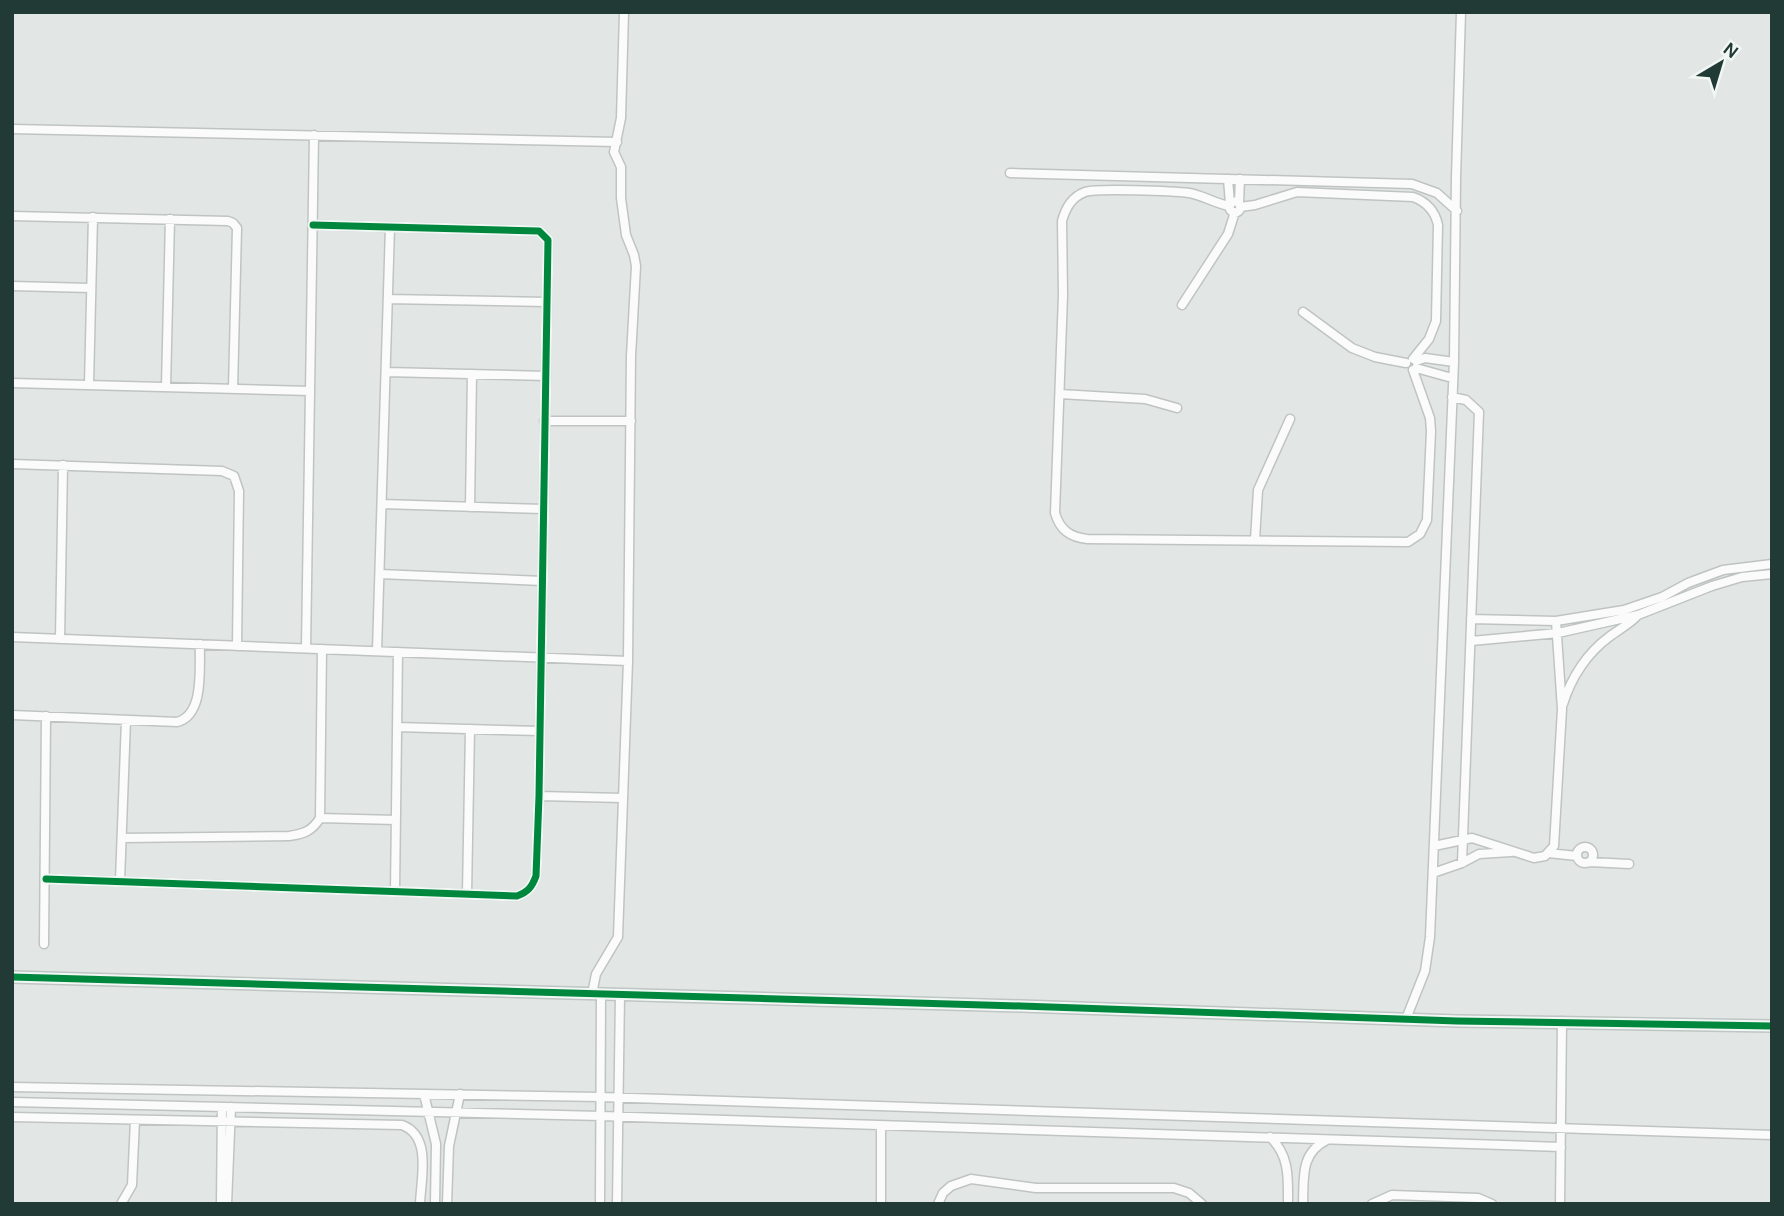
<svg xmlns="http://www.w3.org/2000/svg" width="1784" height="1216" viewBox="0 0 1784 1216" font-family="Karla,sans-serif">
  <rect width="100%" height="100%" fill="#e2e7e5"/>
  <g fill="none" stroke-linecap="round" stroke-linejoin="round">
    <!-- street casing -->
    <g stroke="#bfc4c2" stroke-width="11">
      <path id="street" d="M12 129 617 142
        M1010 173 1412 184 1437 193 1457 211
        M1228 179 1230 204
        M1229.5 207a5.5 5.5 0 1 1 11 0a5.5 5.5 0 1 1-11 0Z
        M1239 203 1240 179
        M1230 206C1215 204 1203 195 1189 193 1174 191 1096 188 1085 192 1072 197 1066 207 1062 221L1063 295 1055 513C1060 530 1070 537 1087 539L1408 542 1420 534 1427 520 1431 431 1430 418 1413 370
        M1240 207 1255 205 1297 192 1413 197C1427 202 1435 211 1438 225L1436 321 1429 339 1413 359
        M12 216 228 221 233 223 237 228 233 389
        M12 286 91 288
        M388 299 547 302
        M1182 305 1228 234 1235 212
        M1303 312 1352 348 1375 357 1406 363
        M1416 361 1425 358 1454 362
        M1416 368 1452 378
        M386 372 546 376
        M12 383 310 391
        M89 385 93 217
        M166 387 170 219
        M1060 394 1145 399 1177 408
        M1452 397 1466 400 1479 412 1462 863
        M544 421H631
        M12 464 222 471 234 476 239 491 237 646
        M382 504 543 509
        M470 507 472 374
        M1255 540 1258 490 1290 419
        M380 574 542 581
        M1471 619 1556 621 1624 610 1662 597 1688 583 1723 570 1772 564
        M12 637 628 661
        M60 639 63 465
        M1471 641 1558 633 1638 615 1712 586 1742 577 1772 574
        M306 648 314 135
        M377 651 390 227
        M1563 704C1571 678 1587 653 1609 637 1618 630 1628 625 1636 617
        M12 715 177 722C205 715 199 667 200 644
        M397 727 539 731
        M539 796 623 798
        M320 818 396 820
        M122 838 289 836C304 834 312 831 320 818L322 649
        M1434 846 1472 838 1534 858 1545 856 1554 846 1562 709 1556 621
        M1577 855a8 8 0 1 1 16 0a8 8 0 1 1-16 0Z
        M1548 853 1577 856
        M1590 862 1629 864
        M1433 873 1462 863 1479 854 1511 852
        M46 879 517 896C528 892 532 887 536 876L539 796 548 240 539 231 313 225
        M120 881 126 720
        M395 892 398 652
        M467 894 470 729
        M44 944 46 716
        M592 994 596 974 618 937 628 661 631 356 636 266 634 255 626 235 621 198V167L614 152 621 118 624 12
        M1406 1019 1425 971 1430 937 1454 362 1456 178 1461 12
        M12 1087 601 1097 1772 1135
        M424 1094 436 1144 435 1204
        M12 1102 601 1116 1561 1147
        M12 1117 402 1125C432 1136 421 1178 420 1204
        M1270 1137C1290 1156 1288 1178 1288 1204
        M121 1204 132 1185 135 1120
        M221 1204 222 1107
        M227 1204 231 1107
        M447 1204 449 1146 460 1094
        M600 1204 601 994
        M617 1204 620 994
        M881 1204V1127
        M938 1204 943 1193 951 1186 971 1179 1036 1188H1174L1189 1193 1202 1204
        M1303 1204C1304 1178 1300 1153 1327 1140
        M1372 1204 1392 1195 1478 1198 1492 1204
        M1560 1204 1562 1021"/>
    </g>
    <!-- secondary casing -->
    <g stroke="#bec5c3" stroke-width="14">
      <path id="secondary" d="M12 977 1021 1006 1457 1021 1772 1026"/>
    </g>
    <!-- street -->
    <use href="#street" stroke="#fbfbfb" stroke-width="8"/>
    <!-- secondary -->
    <use href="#secondary" stroke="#fbfbfb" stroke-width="10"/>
    <!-- cycleway casing -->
    <g stroke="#f0f7f4" stroke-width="11">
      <path id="cycleway" d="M46 879 517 896C528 892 532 887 536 876L539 796 548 240 539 231 313 225
        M12 977 1021 1006 1457 1021 1772 1026"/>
    </g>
    <!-- cycleway -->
    <use href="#cycleway" stroke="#00873e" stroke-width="7"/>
  </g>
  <!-- border -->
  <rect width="1784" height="1216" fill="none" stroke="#213a36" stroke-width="28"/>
  <!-- north arrow -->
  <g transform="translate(1721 63) rotate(38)" stroke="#f0f7f4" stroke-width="5" paint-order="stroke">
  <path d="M0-5L12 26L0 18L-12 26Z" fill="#213a36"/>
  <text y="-10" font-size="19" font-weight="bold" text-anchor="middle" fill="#213a36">N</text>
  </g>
</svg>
